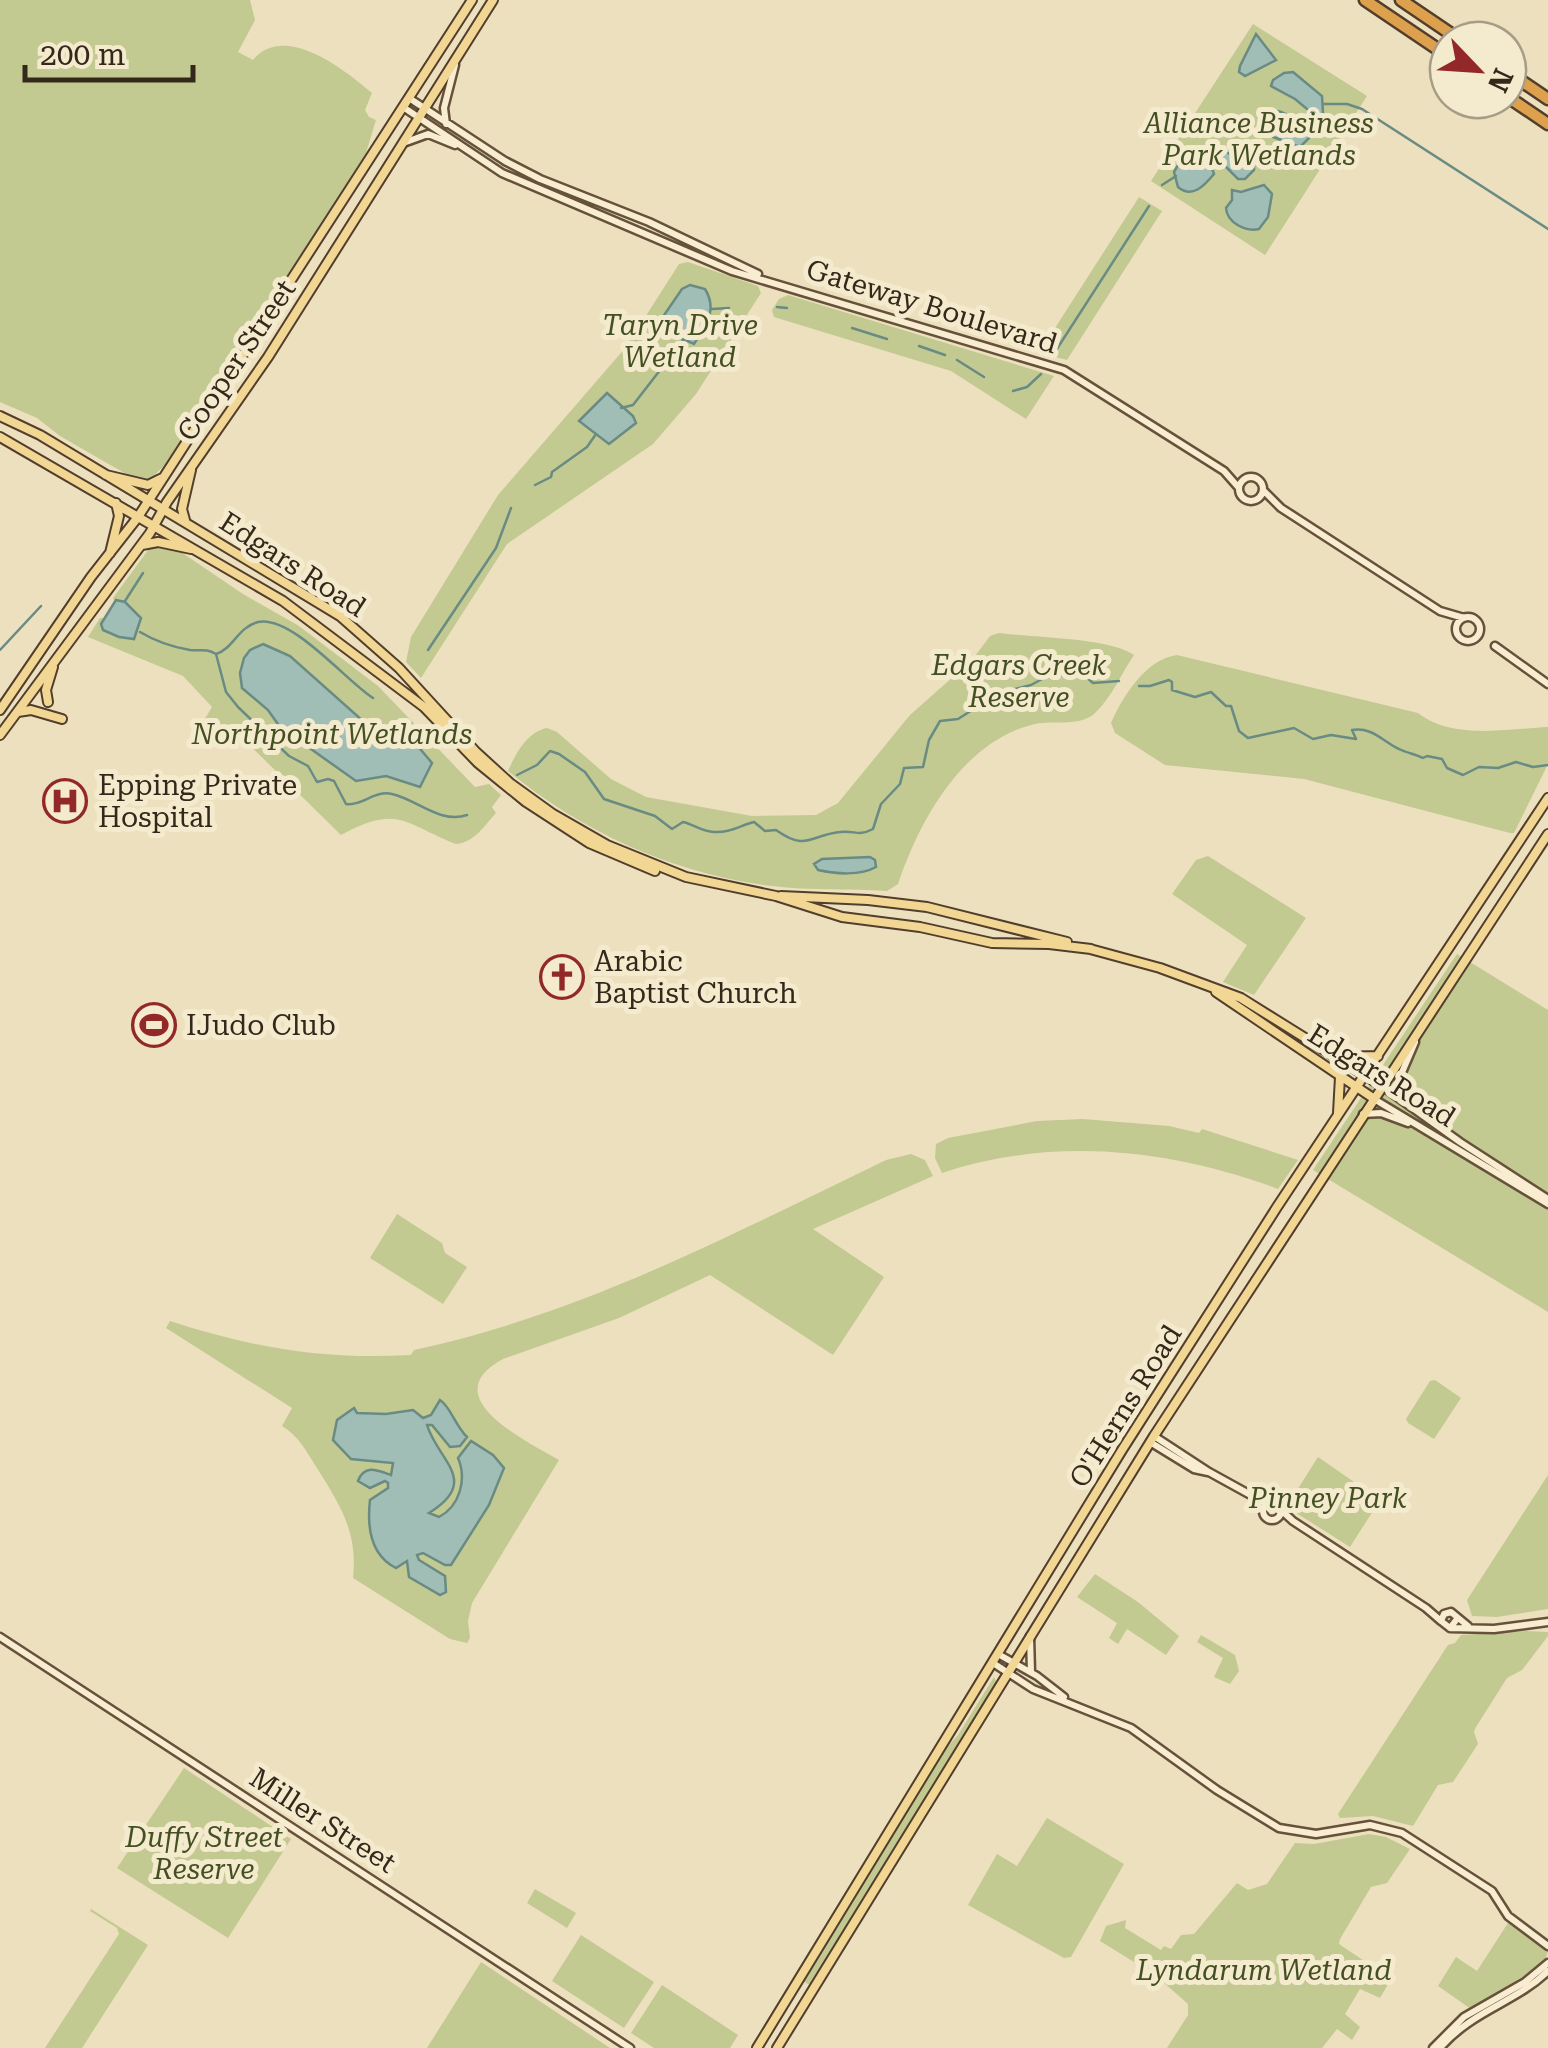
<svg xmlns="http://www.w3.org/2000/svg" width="1548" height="2048" viewBox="0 0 1548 2048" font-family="'Roboto Serif',serif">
  <rect width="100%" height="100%" fill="#ede0be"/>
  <!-- green -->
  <path fill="#c2ca92" d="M0 0H250L255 20 238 52 253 60C284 22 344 69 372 93L365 110 369 117 376 120 366 153 164 466 148 481 126 474 60 436 37 418 0 402Z
    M1253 24 1367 96 1265 255 1151 181Z
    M1139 197 1162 211 1067 360 1039 353Z
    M688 262 758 286 761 293 696 394 653 444 507 544 421 678 406 662 411 637 498 495 626 347 679 264Z
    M788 295 1054 376 1026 419 951 371 774 317 772 310 779 299Z
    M159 537 243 594 299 626 378 686 475 787 489 784 501 795 492 807 496 813C484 826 475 842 456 844 403 823 398 804 341 835L228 724 217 740 198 730 212 707 183 676 88 637 100 618H122L113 598 151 546 157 547Z
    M999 633C1030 637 1112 638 1134 655 1121 674 1112 697 1095 713 1081 727 1053 720 1035 724 963 741 920 819 898 884L887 891C849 888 810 891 772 886 674 874 584 833 508 771 516 753 527 732 547 728L557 732 611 779 646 797 752 816 816 815 838 803 910 715 972 660 990 636Z
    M1177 655 1418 713C1452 740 1508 729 1548 727V764L1514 833H1510L1304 779 1165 765 1115 733 1111 723C1123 696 1146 659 1177 655Z
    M1208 856 1306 918 1254 995 1223 982 1247 945 1172 894 1196 860Z
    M1457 954 1548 1010V1312L1313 1170Z
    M1083 1119 1169 1126 1199 1133 1202 1129 1298 1160 1278 1189C1170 1149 1054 1136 942 1173L935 1158 936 1144 948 1138 1037 1121Z
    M911 1154 925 1160 933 1176 813 1229 884 1277 833 1355 710 1275 619 1318 503 1359C432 1397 529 1442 559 1460L472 1603 468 1621 470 1638 467 1643 450 1639 353 1578C358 1532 340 1505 317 1468 306 1451 299 1436 282 1426L292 1408 166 1328 170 1321C253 1348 324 1360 411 1355L414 1350C582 1314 733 1234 886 1160Z
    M397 1214 442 1243 445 1253 467 1267 443 1304 370 1258Z
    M1435 1380 1461 1398 1434 1439 1408 1423 1406 1419 1430 1381Z
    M1318 1457 1380 1500 1350 1547 1290 1509 1289 1503Z
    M1548 1475V1609L1497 1617 1472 1616 1467 1600Z
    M1095 1574 1138 1602 1179 1636 1166 1655 1127 1629 1118 1644 1109 1638 1117 1623 1077 1597Z
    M1527 1631 1548 1632V1636L1522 1670 1507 1678 1476 1727 1474 1732 1478 1744 1453 1782 1438 1785 1413 1826 1373 1816 1340 1818 1338 1814 1448 1645 1455 1643 1461 1635Z
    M1201 1635 1235 1655 1239 1671 1230 1684 1214 1677 1223 1658 1197 1642Z
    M994 1677 997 1684 811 1986 803 1981 944 1750 958 1735Z
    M184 1768 291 1839 228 1938 117 1868Z
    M1047 1818 1124 1864 1071 1957 1064 1958 968 1905 997 1854 1017 1866Z
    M1369 1834 1386 1837 1410 1849 1387 1883 1371 1887 1340 1939 1339 1944 1391 1979 1380 1998 1360 1989 1345 2014 1360 2027 1352 2040 1337 2029 1322 2048H1167L1188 2015V2004L1155 1975 1100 1941 1106 1926 1126 1920 1125 1928 1161 1950 1164 1946 1171 1949 1181 1935 1194 1934 1237 1883 1248 1890 1267 1884 1295 1843 1314 1844Z
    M535 1889 576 1913 567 1928 527 1903Z
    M91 1909 148 1945 82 2048H45L119 1934 117 1928 90 1911Z
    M1508 1923 1548 1951 1544 1963 1471 2009 1438 1986 1456 1957 1477 1971Z
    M581 1935 654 1982 624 2028 552 1981Z
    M481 1962 610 2048H427Z
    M662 1985 738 2035 730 2048H654L631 2033Z"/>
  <!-- water -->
  <path fill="#a1beb6" stroke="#698b83" stroke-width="2.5" d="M1256 34 1276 60 1245 76 1239 72 1240 66Z
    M1293 72 1322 96 1323 113 1319 119 1295 99 1271 86 1273 80 1284 73Z
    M1271 110C1289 111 1299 124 1311 136L1300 147 1273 137 1263 120Z
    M1216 146 1233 156 1247 152 1254 155V170L1245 179H1238L1212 153 1211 148Z
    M1190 154 1212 168 1214 174C1204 186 1192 199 1178 187L1174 172 1184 155Z
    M1264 185 1272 194 1268 217 1259 229C1246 232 1227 223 1226 208L1232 200V190L1241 192Z
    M690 285 705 289C718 310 706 325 694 344L674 335 660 321 682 289Z
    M607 393 633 416 636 423 609 444 579 421Z
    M116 600 125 602 141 618 134 639 119 637 103 630 101 624Z
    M263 644 290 656 364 722 381 729 404 730 432 763 420 787 386 776 356 781 280 727 268 710 242 688 240 673 244 658 250 650Z
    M870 857 875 860 876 867C860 876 835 874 818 870L814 864 822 859Z
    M440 1400C450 1406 455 1425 467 1437L460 1446 450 1447 432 1425H427C438 1461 481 1481 429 1513L439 1517C460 1506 467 1479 458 1458L471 1441 493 1455 504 1468 489 1505 451 1565H445L423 1553 417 1555 419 1560 445 1576 446 1592 440 1595 409 1577 407 1561 396 1568C370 1555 367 1526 370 1500L388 1488V1483L385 1481 370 1488 358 1481C365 1463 379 1471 391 1475L393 1463 351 1459 333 1440 337 1420 354 1408 357 1413 386 1414 413 1410 423 1418 431 1415Z"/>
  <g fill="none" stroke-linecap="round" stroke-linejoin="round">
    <!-- stream -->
    <path stroke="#698b83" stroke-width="2.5" d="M1324 104H1347L1362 109 1548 229
      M1162 185 1176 176
      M777 307 787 308
      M712 309 729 308
      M852 328 887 339
      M919 346 945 355
      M1053 355 1149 206
      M957 360 984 377
      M1013 391 1027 387 1041 374
      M621 408 633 405 685 338
      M535 485 551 477 552 472 587 447 596 434
      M125 601 143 573
      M140 632C155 641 172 647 190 650 201 651 206 648 216 654L226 692 238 707 289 756 308 766 317 782 328 779 334 781 346 804C363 806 374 790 392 794 418 800 440 824 467 815
      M0 650 41 606
      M428 650 496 548 511 508
      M216 654C233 649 238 627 258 622 292 615 346 681 373 698
      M1139 686H1150L1169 680 1172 682V690L1195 697 1211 692 1226 706H1231L1239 731 1248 738 1294 728 1313 739 1331 735 1356 739 1352 730C1373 727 1382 741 1399 749 1407 753 1415 754 1423 758L1427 756 1442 759 1447 768 1463 775 1479 767 1498 768 1516 762 1533 767 1548 765
      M517 775 537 765 550 751 559 754 585 772 604 799 655 816 672 829 683 822C693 824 702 832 714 832 729 833 739 826 754 822L765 831 776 830C807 852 810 835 840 832 856 830 857 837 873 829L881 804 900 784 904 768 923 767 929 740 940 721 958 719 999 693 1031 685 1044 678 1057 675 1085 676 1093 683 1119 681"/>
    <!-- secondary casing -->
    <g stroke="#66513a" stroke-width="11">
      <path id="secondary" d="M409 98 505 161 540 179 649 222 758 274
        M403 107 502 173 732 271 1064 370 1224 471 1239 488
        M446 124 444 108 455 65
        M406 142 428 134 455 145
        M1239 489a12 12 0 1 1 24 0a12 12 0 1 1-24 0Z
        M1263 490 1281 508 1440 611 1464 618
        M1456 629a12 12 0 1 1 24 0a12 12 0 1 1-24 0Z
        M1495 646 1548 684
        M1382 1086 1460 1142 1548 1199
        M1397 1096 1400 1077 1415 1042
        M1374 1099 1548 1204
        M1363 1114 1381 1113 1408 1123
        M1154 1436 1209 1472 1267 1504
        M1150 1442 1194 1469 1208 1472
        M1263 1511a9 9 0 1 1 18 0a9 9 0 1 1-18 0Z
        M1281 1510 1293 1521 1426 1608 1441 1621
        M1457 1619 1450 1628 1441 1621 1444 1614 1451 1612 1468 1626
        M1450 1628 1494 1629 1548 1622
        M1030 1636 1031 1672
        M0 1637 630 2048
        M998 1654 1037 1676 1064 1697
        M993 1663 1033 1689 1131 1728 1217 1790 1279 1828 1316 1834 1370 1825 1402 1833 1492 1891 1508 1916 1548 1946
        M1433 2048 1464 2017 1525 1982 1548 1963
        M1440 2048C1473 2010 1515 2003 1548 1971"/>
    </g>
    <!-- primary casing -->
    <g stroke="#523e2c" stroke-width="12">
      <path id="primary" d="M0 416 40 435 340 616 399 668 476 752 510 783 553 814 607 845 686 877 776 896 842 917 920 927 992 943 1049 944 1091 949
        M0 437 283 601 424 707 478 763 526 802 589 843 655 871
        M106 475 148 485 160 479
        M185 520 182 509 191 470
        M142 545 158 542 191 549
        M110 553 119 516 116 503
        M48 702 46 690 53 667
        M0 710 91 577 138 517 472 0
        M18 712 31 710 62 719
        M0 735 150 533 167 502 268 357 493 0
        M781 896 868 900 927 907 1067 942
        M1090 949 1160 968 1241 998 1382 1086
        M1216 992 1373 1098
        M1336 1057 1378 1056
        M1338 1113 1340 1077
        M757 2048 1122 1450 1277 1207 1548 798
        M777 2048 1154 1436 1548 834"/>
    </g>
    <!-- highway casing -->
    <g stroke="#523e2c" stroke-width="15">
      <path id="highway" d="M1365 0 1448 56
        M1401 0 1460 40
        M1508 72 1548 99
        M1508 97 1548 124"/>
    </g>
    <!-- secondary -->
    <use href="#secondary" stroke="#f8edd0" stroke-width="6"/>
    <!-- primary -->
    <use href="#primary" stroke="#f1d694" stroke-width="8"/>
    <!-- highway -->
    <use href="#highway" stroke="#dda14d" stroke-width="10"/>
  </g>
  <!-- icons -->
  <defs>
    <g id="hospital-ring" transform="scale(2.25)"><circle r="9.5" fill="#f4eacd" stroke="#922928" stroke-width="1.5"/><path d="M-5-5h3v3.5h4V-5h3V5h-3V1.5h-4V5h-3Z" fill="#922928"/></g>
    <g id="church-ring" transform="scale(2.25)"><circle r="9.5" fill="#f4eacd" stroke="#922928" stroke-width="1.5"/><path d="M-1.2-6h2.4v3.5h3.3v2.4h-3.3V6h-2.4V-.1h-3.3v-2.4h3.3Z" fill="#922928"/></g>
    <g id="stadium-ring" transform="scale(2.25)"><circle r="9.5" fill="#f4eacd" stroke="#922928" stroke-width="1.5"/><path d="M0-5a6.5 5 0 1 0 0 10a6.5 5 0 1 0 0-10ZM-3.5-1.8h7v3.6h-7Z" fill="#922928"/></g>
  </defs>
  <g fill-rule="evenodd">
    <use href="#hospital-ring" x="65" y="801"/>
    <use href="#church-ring" x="562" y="977"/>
    <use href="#stadium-ring" x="154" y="1025"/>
  </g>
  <g text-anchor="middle" stroke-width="10" stroke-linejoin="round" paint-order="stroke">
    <!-- park labels -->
    <g font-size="28" font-style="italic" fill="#445022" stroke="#f4eacd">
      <text x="1259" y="133">Alliance Business<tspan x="1259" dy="32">Park Wetlands</tspan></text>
      <text x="680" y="335">Taryn Drive<tspan x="680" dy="32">Wetland</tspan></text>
      <text x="1019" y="675">Edgars Creek<tspan x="1019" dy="32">Reserve</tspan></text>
      <text x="332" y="744">Northpoint Wetlands</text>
      <text x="1328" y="1508">Pinney Park</text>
      <text x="204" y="1847">Duffy Street<tspan x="204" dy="32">Reserve</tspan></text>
      <text x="1264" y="1980">Lyndarum Wetland</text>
    </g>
    <!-- street labels -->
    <g font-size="28" fill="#34281b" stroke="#f4eacd">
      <text transform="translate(932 306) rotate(17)" y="10">Gateway Boulevard</text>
      <text transform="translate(236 360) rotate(-56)" y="10">Cooper Street</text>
      <text transform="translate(293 564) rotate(33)" y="10">Edgars Road</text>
      <text transform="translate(1382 1075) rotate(32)" y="10">Edgars Road</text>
      <text transform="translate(1125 1406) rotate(-58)" y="10">O'Herns Road</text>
      <text transform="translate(323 1820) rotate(33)" y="10">Miller Street</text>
    </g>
    <!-- poi labels -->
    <g font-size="28" fill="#34281b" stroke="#f4eacd" text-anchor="start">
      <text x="98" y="795">Epping Private<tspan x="98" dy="32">Hospital</tspan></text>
      <text x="594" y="971">Arabic<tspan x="594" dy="32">Baptist Church</tspan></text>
      <text x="186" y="1035">IJudo Club</text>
    </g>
  </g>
  <!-- north arrow -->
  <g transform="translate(1478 70) rotate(115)"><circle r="48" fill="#f4eacd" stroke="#a79c86" stroke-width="2.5"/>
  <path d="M0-8L18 38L0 25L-18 38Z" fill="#922928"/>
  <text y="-15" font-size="28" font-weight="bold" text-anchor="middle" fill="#34281b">N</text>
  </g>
  <!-- scale -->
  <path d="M25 65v15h168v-15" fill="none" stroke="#34281b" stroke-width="5"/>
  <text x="40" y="65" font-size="30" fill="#34281b" stroke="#f4eacd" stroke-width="8" paint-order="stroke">200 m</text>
</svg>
